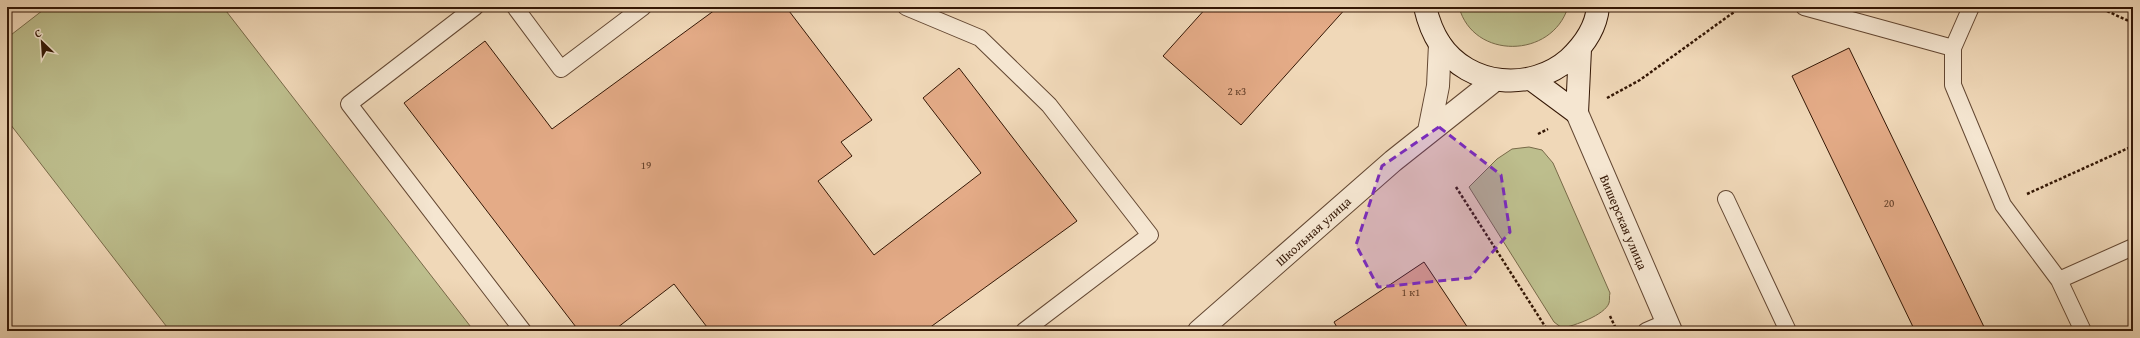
<svg xmlns="http://www.w3.org/2000/svg" width="2140" height="338" viewBox="0 0 2140 338" font-family="'Gentium Book Plus',serif">
  <rect width="100%" height="100%" fill="#f0d8b8"/>
  <filter id="stains"><feTurbulence type="fractalNoise" baseFrequency=".005" numOctaves="4"/><feColorMatrix values="0 0 0 0 .2 0 0 0 0 .09 0 0 0 0 .02 0 0 0 .5 -.17"/></filter>
  <radialGradient id="worn" r=".72"><stop offset=".6" stop-color="#630" stop-opacity="0"/><stop offset="1" stop-color="#630" stop-opacity=".3"/></radialGradient>
  <!-- green -->
  <path fill="#bdbe8d" stroke="#786a49" d="M47 7H223L474 331H170L7 120V38Z
    M1459 7H1568C1552 59 1473 60 1459 7Z
    M1529 147 1542 150 1553 163 1610 293C1609 296 1610 300 1609 303 1605 315 1574 326 1562 328L1554 322 1469 187 1497 159 1512 149Z"/>
  <!-- building -->
  <path fill="#e4ab87" stroke="#341705" d="M719 7H786L872 120 841 142 852 156 818 181 874 255 981 173 923 98 959 68 1077 221 925 331H710L674 284 613 331H579L404 103 485 41 552 129Z
    M1207 7H1347L1241 125 1163 56Z
    M1849 48 1986 331H1915L1792 76Z
    M1424 262 1470 331H1339L1334 322Z
    M2133 325V331H2119Z"/>
  <g fill="none" stroke-linecap="round" stroke-linejoin="round">
    <!-- lane casing -->
    <g stroke="#634732" stroke-width="18">
      <path id="lane" d="M475 7 349 104 523 331
        M515 7 561 69 643 7
        M906 7 980 38 1049 105 1150 235 1024 331
        M1804 7 1953 48
        M1971 7 1953 48V85L2003 205 2059 280 2083 331
        M1726 199 1788 331
        M2059 280 2133 247
        M1646 331 1667 322"/>
    </g>
    <!-- street casing -->
    <g stroke="#634732" stroke-width="24">
      <path id="street" d="M1577 113 1671 331
        M1429 131 1438 86 1440 44
        M1199 331 1393 161 1495 80"/>
    </g>
    <!-- secondary casing -->
    <g stroke="#341705" stroke-width="24">
      <path id="secondary" d="M1425 7C1428 20 1432 32 1440 44 1469 87 1531 92 1569 59 1584 45 1596 28 1598 7
        M1531 79 1577 113
        M1577 113 1580 49"/>
    </g>
    <!-- path -->
    <path stroke="#341705" stroke-width="2.5" stroke-dasharray="3 2" stroke-linecap="butt" d="M2098 7 2133 23
      M1607 98 1640 80 1741 7
      M1538 134 1548 129
      M1456 187 1548 331
      M2027 194 2133 146
      M1610 316 1617 331"/>
    <!-- lane -->
    <use href="#lane" stroke="#f5e6d1" stroke-width="16"/>
    <!-- street -->
    <use href="#street" stroke="#f5e6d1" stroke-width="22"/>
    <!-- secondary -->
    <use href="#secondary" stroke="#f5e6d1" stroke-width="22"/>
  </g>
  <!-- marked area -->
  <path fill="#7b2cbf" fill-opacity="0.2" stroke="#7b2cbf" stroke-width="3" stroke-dasharray="8 5" stroke-linejoin="round" d="M1439 127 1501 175 1510 232 1470 278 1378 287 1356 245 1382 166Z"/>
  <g text-anchor="middle" stroke-width="3" stroke-linejoin="round" paint-order="stroke">
    <!-- number labels -->
    <g font-size="11" fill="#603c26">
      <text x="1237" y="95">2 к3</text>
      <text x="646" y="169">19</text>
      <text x="1889" y="207">20</text>
      <text x="1411" y="296">1 к1</text>
    </g>
    <!-- street labels -->
    <g font-size="13" fill="#341705" stroke="#f5e6d1">
      <text transform="translate(1624 222) rotate(67)" y="5">Вишерская улица</text>
      <text transform="translate(1313 231) rotate(-42)" y="5">Школьная улица</text>
    </g>
  </g>
  <!-- margin -->
  <rect width="2140" height="338" fill="none" stroke="#f0d8b8" stroke-width="24"/>
  <rect x="8" y="8" width="2124" height="322" fill="none" stroke="#341705" stroke-width="2"/>
  <rect x="12" y="12" width="2116" height="314" fill="none" stroke="#341705"/>
  <!-- north arrow -->
  <g transform="translate(42 42) rotate(335)" stroke="#f5e6d1" stroke-width="3" paint-order="stroke">
  <path d="M0-3L7 15L0 10L-7 15Z" fill="#341705"/>
  <text y="-6" font-size="11" font-weight="bold" text-anchor="middle" fill="#341705">С</text>
  </g>
  <rect width="100%" height="100%" filter="url(#stains)"/>
  <rect width="100%" height="100%" fill="url(#worn)"/>
</svg>
